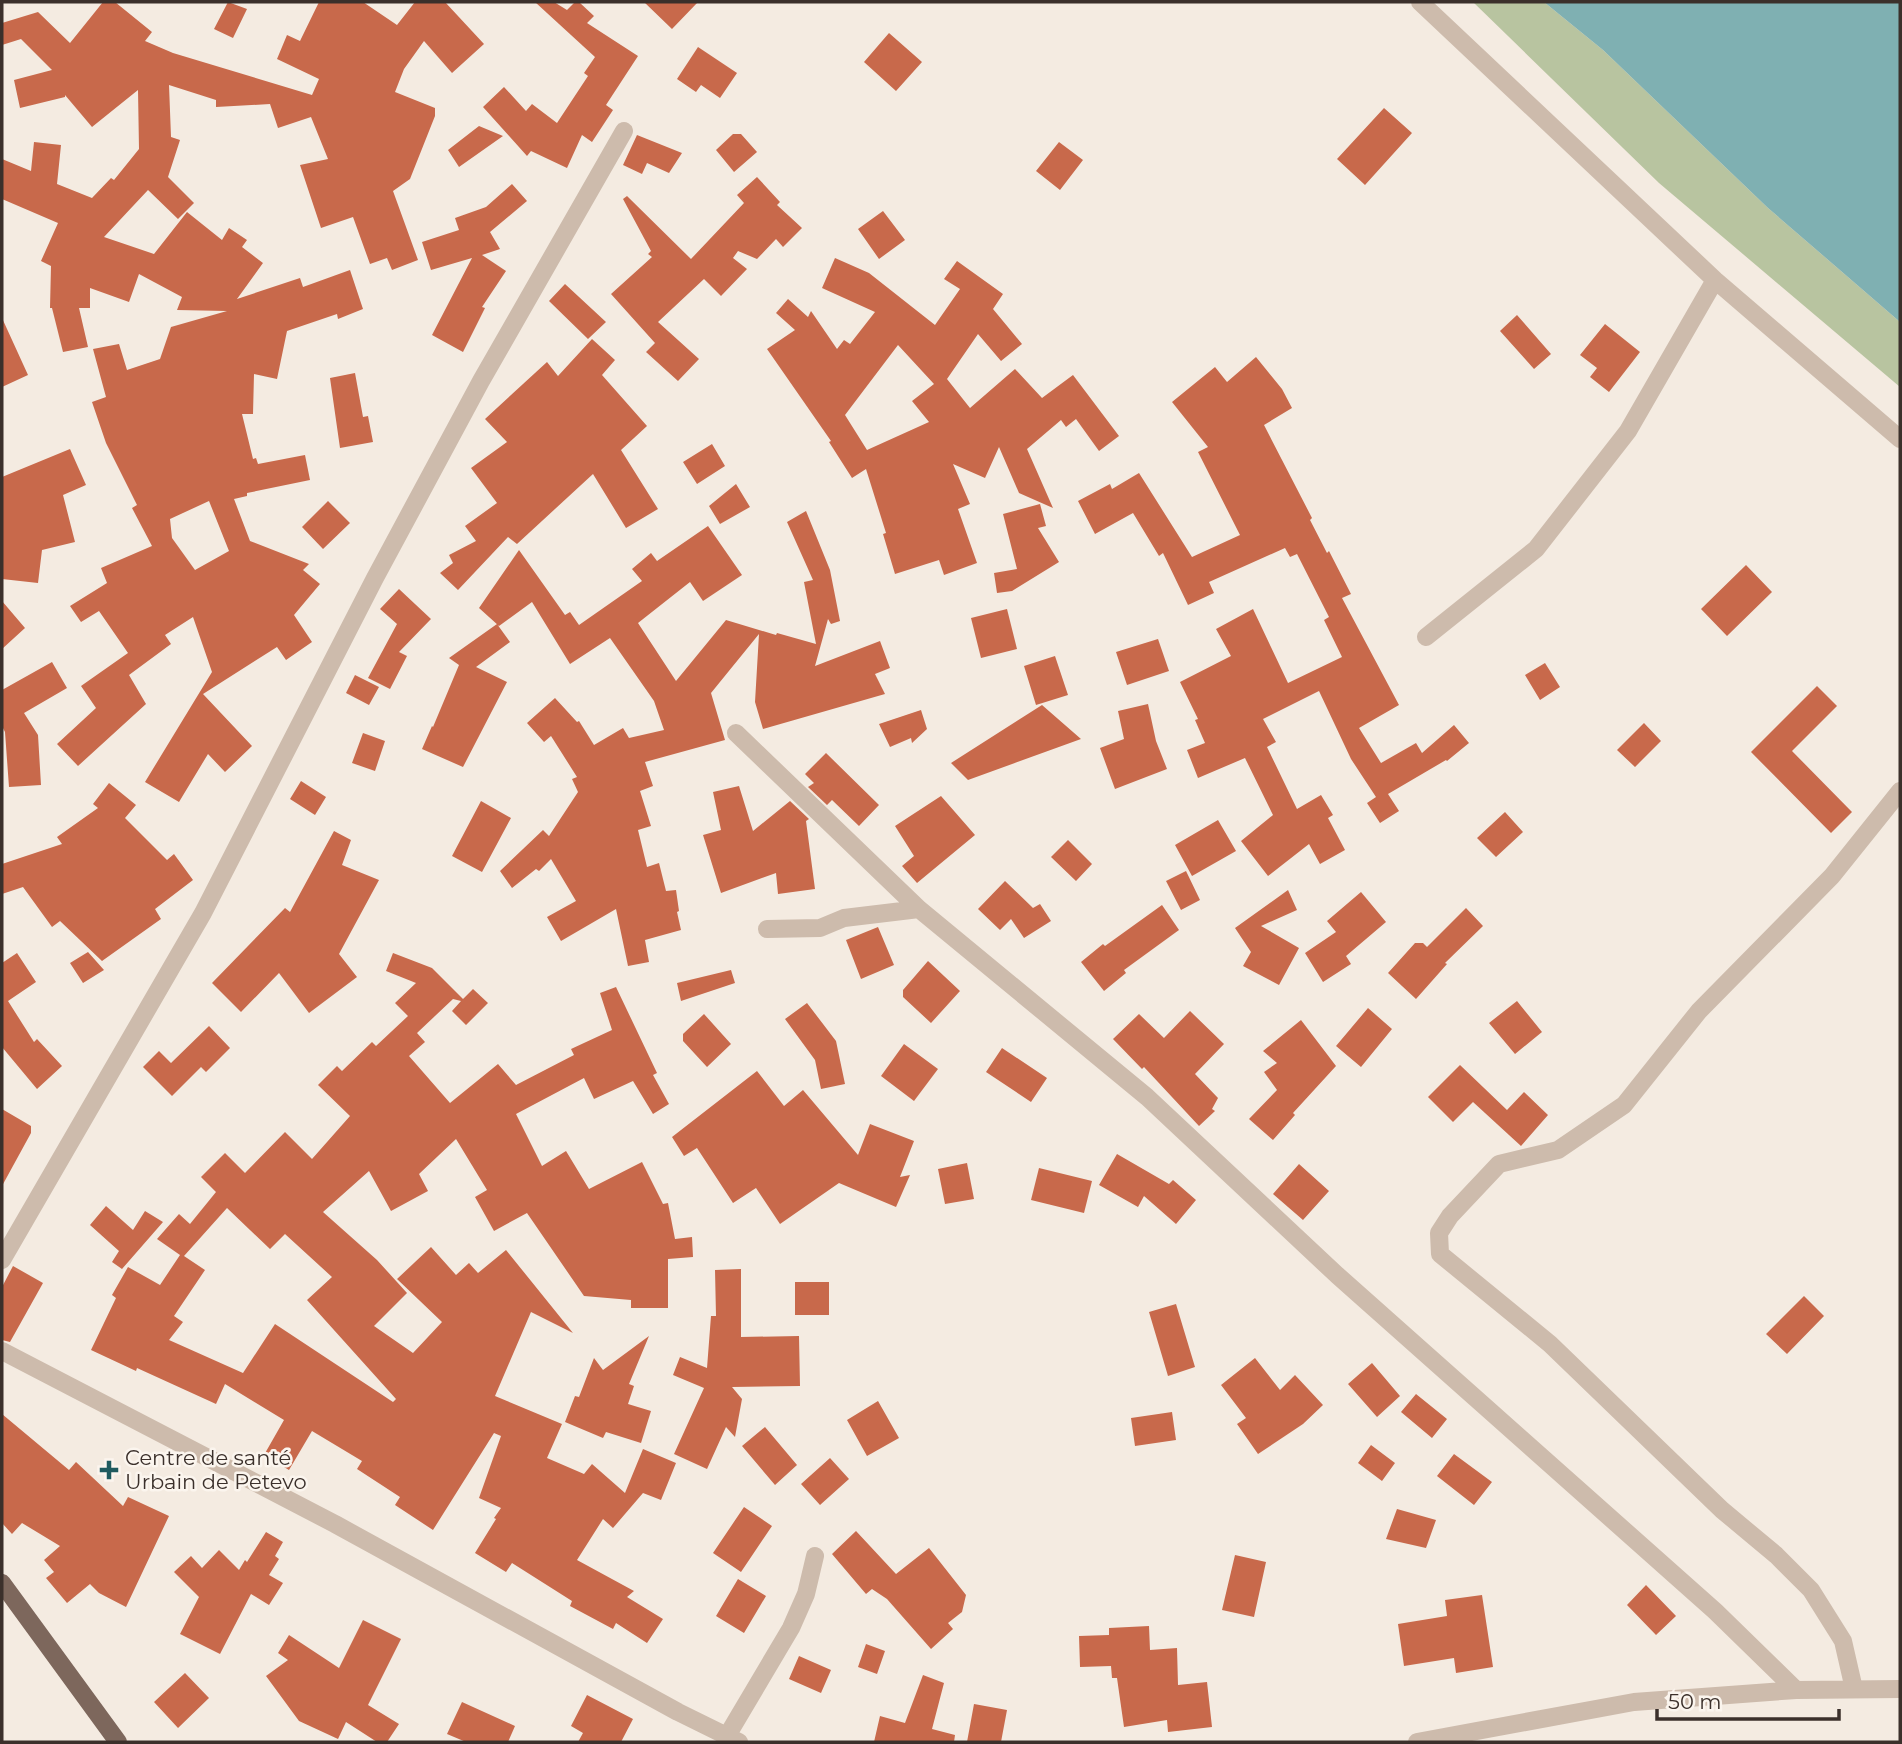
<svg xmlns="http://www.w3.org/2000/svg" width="1902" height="1744" viewBox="0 0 1902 1744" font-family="Montserrat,sans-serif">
  <rect width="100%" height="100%" fill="#f4ebe1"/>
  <!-- green -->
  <path fill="#b8c4a0" d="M1473 2H1544L1603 50 1768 208 1900 322V387L1659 183Z"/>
  <!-- water -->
  <path fill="#7fb0b2" d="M1544 2H1900V322L1768 208 1603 50Z"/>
  <!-- building -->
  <path fill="#c8694b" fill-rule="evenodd" d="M103 2H115L152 32 145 41 173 53 312 95 319 79 277 59 287 35 300 41 319 2H363L397 25 415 2H445L484 44 452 73 424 41 404 69 395 92 435 108V116L410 179 393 191 418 260 392 270 387 258 370 264 353 217 321 228 300 165 328 159 311 117 278 128 270 104 216 107V100L169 85 171 137 180 140 168 177 194 203 178 219 148 190 104 237 154 254 187 212 222 240 229 228 247 240 242 247 263 263 237 299 300 278 303 287 350 270 363 309 338 319 337 314 287 331 277 379 254 374 253 414H242L253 459 256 458 258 464 305 455 310 480 247 493V496L234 499 250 541 309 564 303 570 320 584 294 615 312 642 286 660 277 647 203 694 252 746 225 772 208 754 179 802 145 782 212 672 193 617 165 635 171 644 129 675 146 704 78 766 57 744 96 708 81 686 128 653 99 611 81 622 70 606 107 583 101 568 152 546 132 508 137 505 106 443 92 402 106 397 93 349 119 344 127 370 160 359 171 327 227 311 177 310 182 297 139 274 129 302 90 288V308H79L88 347 63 352 52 308H50L51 266 41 261 58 223 2 199V159L31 171 34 142 61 145 57 184 92 198 111 178 114 180 139 149 138 90 92 127 65 95V97L20 108 14 80 52 70 21 39 2 45V23L38 12 70 43ZM209 501 229 551 195 570 172 538 170 519Z
    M228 2 247 9 233 38 214 29Z
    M535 2H554L567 10 575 2H579L594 16 587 23 638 56 606 105 613 110 592 142 582 135 567 168 531 151 527 156 483 107 504 87 526 111 532 104 557 123 588 76 584 73 595 57Z
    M644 2H698L672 29Z
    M889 33 922 62 896 91 864 62Z
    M698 47 737 73 720 98 701 85 696 92 677 79Z
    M1384 108 1412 133 1365 185 1337 159Z
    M479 126 503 136 459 167 448 150Z
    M733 134H741L757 152 734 172 716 150Z
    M637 135 682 153 669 173 647 163 642 174 623 165Z
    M1059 142 1083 160 1060 190 1036 171Z
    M757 177 780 202 777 205 802 228 783 247 776 239 757 259 738 251 733 258 747 269 721 296 704 279 658 322 699 359 678 381 646 352 655 343 611 294 652 257 648 254 651 251 623 199 627 196 691 259 744 203 737 195Z
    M512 184 527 201 490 232 500 249 482 255 506 271 482 307 485 308 463 352 432 335 472 258 431 270 422 242 459 230 455 218 486 207Z
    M883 211 905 240 879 259 858 229Z
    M835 258 869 273 935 325 960 289 944 279 957 261 1003 294 993 309 1022 344 1001 361 978 334 947 379 970 408 1015 369 1042 398 1073 375 1119 436 1099 451 1076 419 1066 427 1061 420 1027 449 1053 508 1019 493 999 447 985 478 953 464 970 504 958 509 977 563 944 575 939 560 895 574 883 534 886 533 866 469 852 478 829 442 831 441 767 349 795 330 776 313 788 299 808 317 811 311 837 349 844 340 850 344 875 312 822 288ZM898 345 934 384 912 401 929 422 867 450 845 415Z
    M565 284 606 322 588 339 549 301Z
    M1517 315 1551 354 1534 369 1500 331Z
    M2 318 28 375 2 387Z
    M1605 324 1640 352 1609 392 1590 377 1597 368 1580 355Z
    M592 339 615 360 602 375 647 426 621 450 658 509 626 528 593 474 517 544 508 537 458 590 440 573 453 563 449 555 476 541 465 526 497 503 471 468 507 442 485 419 547 362 558 376Z
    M1256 357 1282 389 1292 408 1264 425 1312 518 1310 520 1327 553 1329 551 1351 594 1342 598 1399 705 1359 728 1381 763 1416 743 1422 753 1454 725 1469 743 1447 761 1446 760 1388 794 1399 811 1380 823 1367 803 1376 797 1351 759 1319 691 1263 719 1276 742 1267 747 1297 809 1321 795 1333 815 1328 818 1345 850 1320 864 1309 844 1268 876 1241 841 1273 815 1245 758 1198 778 1187 750 1205 743 1195 720 1198 719 1180 682 1231 656 1216 629 1253 609 1288 683 1342 657 1324 620 1329 617 1297 554 1290 557 1285 548 1209 582 1214 593 1188 605 1163 553 1159 556 1133 513 1095 534 1078 501 1110 484 1112 489 1139 473 1192 557 1240 535 1198 452 1208 447 1172 402 1215 367 1227 382Z
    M355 373 363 417 368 416 373 442 340 448 330 378Z
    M712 444 725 466 697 484 683 462Z
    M70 449 86 485 63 495 75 542 42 550 38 583 2 579V477Z
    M736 484 750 507 720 524 709 506Z
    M328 501 350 523 323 549 302 527Z
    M1040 504 1046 526 1038 528 1059 562 1012 591 997 593 994 573 1017 569 1003 514Z
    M806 511 830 570 840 621 831 624 828 619 815 666 880 641 890 668 875 674 885 694 763 729 755 702 759 634 711 693 725 740 645 762 653 786 640 791 651 826 638 830 647 867 659 863 666 891 676 890 679 911 677 912 681 930 645 940 649 962 628 966 616 909 561 941 547 917 576 901 551 859 539 871 536 869 512 888 500 871 543 830 549 836 578 792 572 779 577 777 551 736 544 742 527 723 555 698 577 722 579 721 594 745 623 728 629 738 664 730 654 701 610 638 570 664 532 602 499 626 479 608 519 550 565 615 570 612 579 625 642 581 632 569 651 553 657 561 708 526 742 575 703 601 690 582 638 623 676 681 726 620 776 635 777 633 816 644 804 582 813 580 787 522Z
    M1746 565 1772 592 1727 636 1701 609Z
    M399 589 431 619 399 652 407 656 390 689 368 678 397 624 380 609Z
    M2 601 25 628 2 649Z
    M1007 609 1017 649 981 658 971 618Z
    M497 624 510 642 476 667 507 682 463 767 422 749 432 726 433 727 459 665 449 658Z
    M1158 639 1169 671 1127 685 1116 652Z
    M1055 656 1068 695 1036 705 1024 666Z
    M52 662 67 688 24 713 38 735 41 785 9 787 5 732 2 726V690Z
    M1545 663 1560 687 1540 700 1525 675Z
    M355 675 379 687 369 705 346 693Z
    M1817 686 1837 706 1792 751 1852 812 1831 833 1751 752Z
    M1148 704 1156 741 1167 769 1115 789 1100 748 1124 739 1118 711Z
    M1042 705 1081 739 968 780 951 763Z
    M921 710 927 729 912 743 911 738 890 747 879 724Z
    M1644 723 1661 741 1635 767 1617 750Z
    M363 733 385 741 375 771 352 763Z
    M826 753 879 805 859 826 832 800 827 805 808 787 814 783 805 774Z
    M301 781 326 797 315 815 290 799Z
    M109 783 136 805 125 818 167 860 174 854 193 880 155 909 161 919 102 961 60 921 52 927 23 887 2 894V864L62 844 57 837 98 808 93 804Z
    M739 786 753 831 790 801 809 819 806 821 815 889 778 894 776 873 721 893 703 835 721 830 713 792Z
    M941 796 975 835 917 883 902 866 914 856 895 826Z
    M481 801 511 818 482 872 452 856Z
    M1505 812 1523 832 1496 857 1477 838Z
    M1218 820 1236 851 1192 876 1175 845Z
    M334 831 351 840 342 865 379 880 339 954 357 977 309 1013 279 973 241 1012 212 983 285 908 290 912Z
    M1068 840 1092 864 1076 881 1051 857Z
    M1186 871 1200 900 1181 910 1166 881Z
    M1005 881 1033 908 1040 904 1051 921 1024 938 1011 919 1000 930 978 909Z
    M1288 890 1297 910 1261 926 1299 948 1279 985 1243 966 1251 952 1235 928Z
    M1361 892 1386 922 1346 956 1351 964 1323 982 1305 953 1336 932 1327 921Z
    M1162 905 1179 930 1124 970 1126 973 1104 991 1081 962 1103 944 1105 946Z
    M1466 908 1483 926 1445 963 1447 964 1416 999 1388 973 1415 943H1423L1427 947Z
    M878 927 894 965 861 979 846 940Z
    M88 952 104 970 83 983 70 963Z
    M17 953 36 982 8 1001 34 1042 37 1039 62 1066 37 1089 2 1047V963Z
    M393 953 432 968 463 999 473 989 488 1003 466 1025 452 1011 461 1001 453 999 417 1033 425 1042 409 1056 450 1103 498 1064 516 1085 574 1055 571 1049 612 1030 600 993 616 987 657 1073 653 1075 669 1104 653 1114 633 1081 594 1099 584 1078 516 1114 542 1166 566 1151 589 1189 642 1162 663 1204 668 1203 675 1239 692 1237 693 1257 668 1259V1308H631V1300L584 1296 527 1213 494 1231 475 1197 487 1190 456 1139 419 1174 428 1191 391 1211 369 1171 323 1212 377 1260 407 1293 374 1326 413 1353 442 1322 397 1279 431 1247 456 1275 469 1263 478 1273 506 1250 573 1333 531 1312 495 1396 562 1424 547 1458 584 1474 592 1464 625 1493 643 1449 676 1463 661 1500 643 1493 613 1528 603 1519 577 1560 634 1591 627 1597 663 1619 647 1643 616 1623 613 1629 570 1606 572 1601 512 1563 506 1572 475 1553 496 1519 494 1518 501 1508 479 1498 501 1436 494 1433 433 1530 395 1505 400 1497 357 1469 362 1461 312 1431 289 1470 264 1455 284 1420 225 1384 216 1404 137 1368 136 1371 91 1350 116 1298 112 1295 128 1267 160 1285 180 1255 157 1239 179 1214 190 1224 216 1192 201 1177 225 1153 245 1173 285 1132 312 1159 350 1116 318 1085 337 1066 342 1071 372 1042 376 1046 408 1016 395 1003 416 983 386 971ZM227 1208 270 1249 285 1234 332 1277 307 1300 396 1399 393 1402 275 1324 243 1373 169 1340 183 1322 174 1316 205 1270 184 1256Z
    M928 961 960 991 931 1023 903 997V990Z
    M731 970 735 983 681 1001 677 983Z
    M1517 1001 1542 1032 1515 1054 1489 1023Z
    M807 1003 836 1041 845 1084 821 1089 815 1060 785 1019Z
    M1368 1008 1392 1029 1361 1067 1336 1046Z
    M1190 1011 1224 1044 1195 1074 1218 1098 1212 1109 1215 1111 1199 1126 1144 1067 1142 1069 1113 1039 1139 1014 1164 1038Z
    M704 1014 731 1044 707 1067 683 1041V1034Z
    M1301 1020 1336 1066 1293 1113 1295 1115 1273 1140 1249 1119 1277 1090 1264 1072 1277 1063 1263 1051Z
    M209 1026 230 1048 206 1072 201 1067 172 1096 143 1067 159 1051 171 1063Z
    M904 1044 938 1069 914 1101 881 1076Z
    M1002 1048 1047 1078 1031 1102 986 1072Z
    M1460 1065 1507 1110 1524 1092 1548 1115 1521 1146 1473 1102 1453 1122 1428 1097Z
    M757 1071 784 1106 803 1090 858 1155 870 1124 914 1141 900 1177 910 1175 896 1207 839 1183 780 1224 756 1188 733 1203 697 1148 684 1156 672 1137Z
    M2 1109 31 1126V1133L2 1186Z
    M1117 1154 1169 1184 1173 1180 1196 1200 1176 1224 1144 1196 1138 1207 1099 1185Z
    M967 1163 974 1199 945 1204 938 1169Z
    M1299 1164 1329 1191 1303 1220 1273 1194Z
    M1039 1168 1092 1181 1084 1213 1031 1200Z
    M106 1206 133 1230 145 1211 163 1222 122 1269 112 1262 119 1251 90 1225Z
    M13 1266 43 1283 10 1342 2 1340V1287Z
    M741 1269V1337L799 1336 800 1386 732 1387 742 1399 735 1437 726 1427 707 1469 674 1454 704 1388 673 1375 680 1357 707 1368 711 1316H716L715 1270Z
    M795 1282H829V1315H795Z
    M1804 1296 1824 1316 1787 1354 1766 1334Z
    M1176 1304 1195 1367 1168 1376 1149 1312Z
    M649 1336 629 1384 634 1386 628 1404 651 1411 641 1443 606 1432 603 1438 565 1422 575 1396 579 1397 594 1358 603 1370Z
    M1255 1358 1280 1390 1295 1375 1323 1405 1303 1424 1258 1454 1237 1424 1246 1418 1221 1385Z
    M1372 1363 1400 1396 1377 1417 1348 1384Z
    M1416 1394 1447 1419 1432 1438 1401 1412Z
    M878 1401 899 1438 867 1456 847 1420Z
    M1172 1412 1176 1440 1135 1446 1131 1418Z
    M2 1414 69 1470 76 1462 123 1506 128 1497 169 1516 126 1607 99 1593 90 1584 67 1603 46 1578 54 1572 44 1560 60 1546 22 1523 12 1534 2 1523Z
    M765 1427 797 1465 775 1485 742 1446Z
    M1371 1445 1395 1463 1382 1481 1358 1463Z
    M1454 1454 1492 1482 1474 1505 1437 1476Z
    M830 1458 849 1479 820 1505 801 1484Z
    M744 1507 772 1526 741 1572 713 1553Z
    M1397 1509 1436 1520 1426 1548 1386 1539Z
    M856 1531 896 1574 929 1548 966 1595 962 1612 948 1623 953 1629 931 1649 887 1599 872 1589 866 1594 832 1554Z
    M266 1532 283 1542 275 1556 279 1559 269 1575 283 1583 269 1605 251 1594 220 1654 180 1634 199 1597 174 1572 191 1556 202 1568 219 1550 239 1570 245 1560 247 1562Z
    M1235 1555 1266 1562 1254 1617 1222 1610Z
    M738 1579 766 1596 744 1633 716 1616Z
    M1646 1585 1676 1616 1656 1635 1627 1605Z
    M1482 1595 1493 1667 1456 1673 1454 1658 1404 1666 1398 1624 1447 1616 1445 1600Z
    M363 1620 401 1639 368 1705 399 1724 387 1742H377L346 1722 338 1739 299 1721 266 1676 288 1660 278 1653 289 1635 339 1668Z
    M1149 1626 1150 1650 1177 1648 1178 1685 1207 1682 1212 1727 1168 1732 1167 1720 1124 1727 1117 1678H1112L1111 1666 1080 1667 1079 1636 1109 1635V1628Z
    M866 1644 885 1651 877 1674 858 1667Z
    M799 1656 831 1670 821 1693 789 1679Z
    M185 1673 209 1698 178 1728 154 1702Z
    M923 1675 944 1683 932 1729 955 1735 954 1742H874L880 1716 905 1723Z
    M587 1695 633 1719 621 1742H578L583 1733 571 1726Z
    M462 1702 515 1726 508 1742H466L447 1734Z
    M974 1704 1007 1710 1001 1742H967Z"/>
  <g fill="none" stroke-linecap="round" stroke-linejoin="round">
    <!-- minor -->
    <path stroke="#cdbbac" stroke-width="18" d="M1420 2 1715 280 1900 439
      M1426 637 1536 549 1628 431 1715 280
      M736 733 919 909 1147 1097 1337 1275 1715 1611 1796 1690
      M767 929 820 928 844 918 919 909
      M2 1260 203 913 375 578 481 381 624 131
      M2 1351 335 1524 678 1712 739 1742
      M1854 1689 1843 1641 1811 1590 1776 1555 1722 1510 1550 1344 1440 1254 1439 1233 1450 1216 1499 1164 1558 1150 1624 1105 1699 1011 1832 876 1900 791
      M727 1736 791 1628 806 1594 815 1556
      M1417 1742 1634 1702 1796 1690 1900 1689"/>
    <!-- major -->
    <path stroke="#7d675c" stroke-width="18" d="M2 1583 118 1742"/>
  </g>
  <!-- markers -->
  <path fill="#1f5a5e" stroke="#fbf5ee" stroke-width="2.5" d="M105.5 1459.5h7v7h7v7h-7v7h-7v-7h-7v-7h7z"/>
  <g text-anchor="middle" stroke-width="5" stroke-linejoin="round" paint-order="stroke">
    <!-- poi labels -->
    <g font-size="21" fill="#3b302b" stroke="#fbf5ee" text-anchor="start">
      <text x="125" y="1465">Centre de santé<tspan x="125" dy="24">Urbain de Petevo</tspan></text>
    </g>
  </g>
  <!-- border -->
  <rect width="1902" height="1744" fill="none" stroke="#3b302b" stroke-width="7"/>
  <!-- scale -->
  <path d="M1657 1709v10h182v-10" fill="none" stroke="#3b302b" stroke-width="3.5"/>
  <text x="1668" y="1709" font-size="21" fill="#3b302b" stroke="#fbf5ee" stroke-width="5" paint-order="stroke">50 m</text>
</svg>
